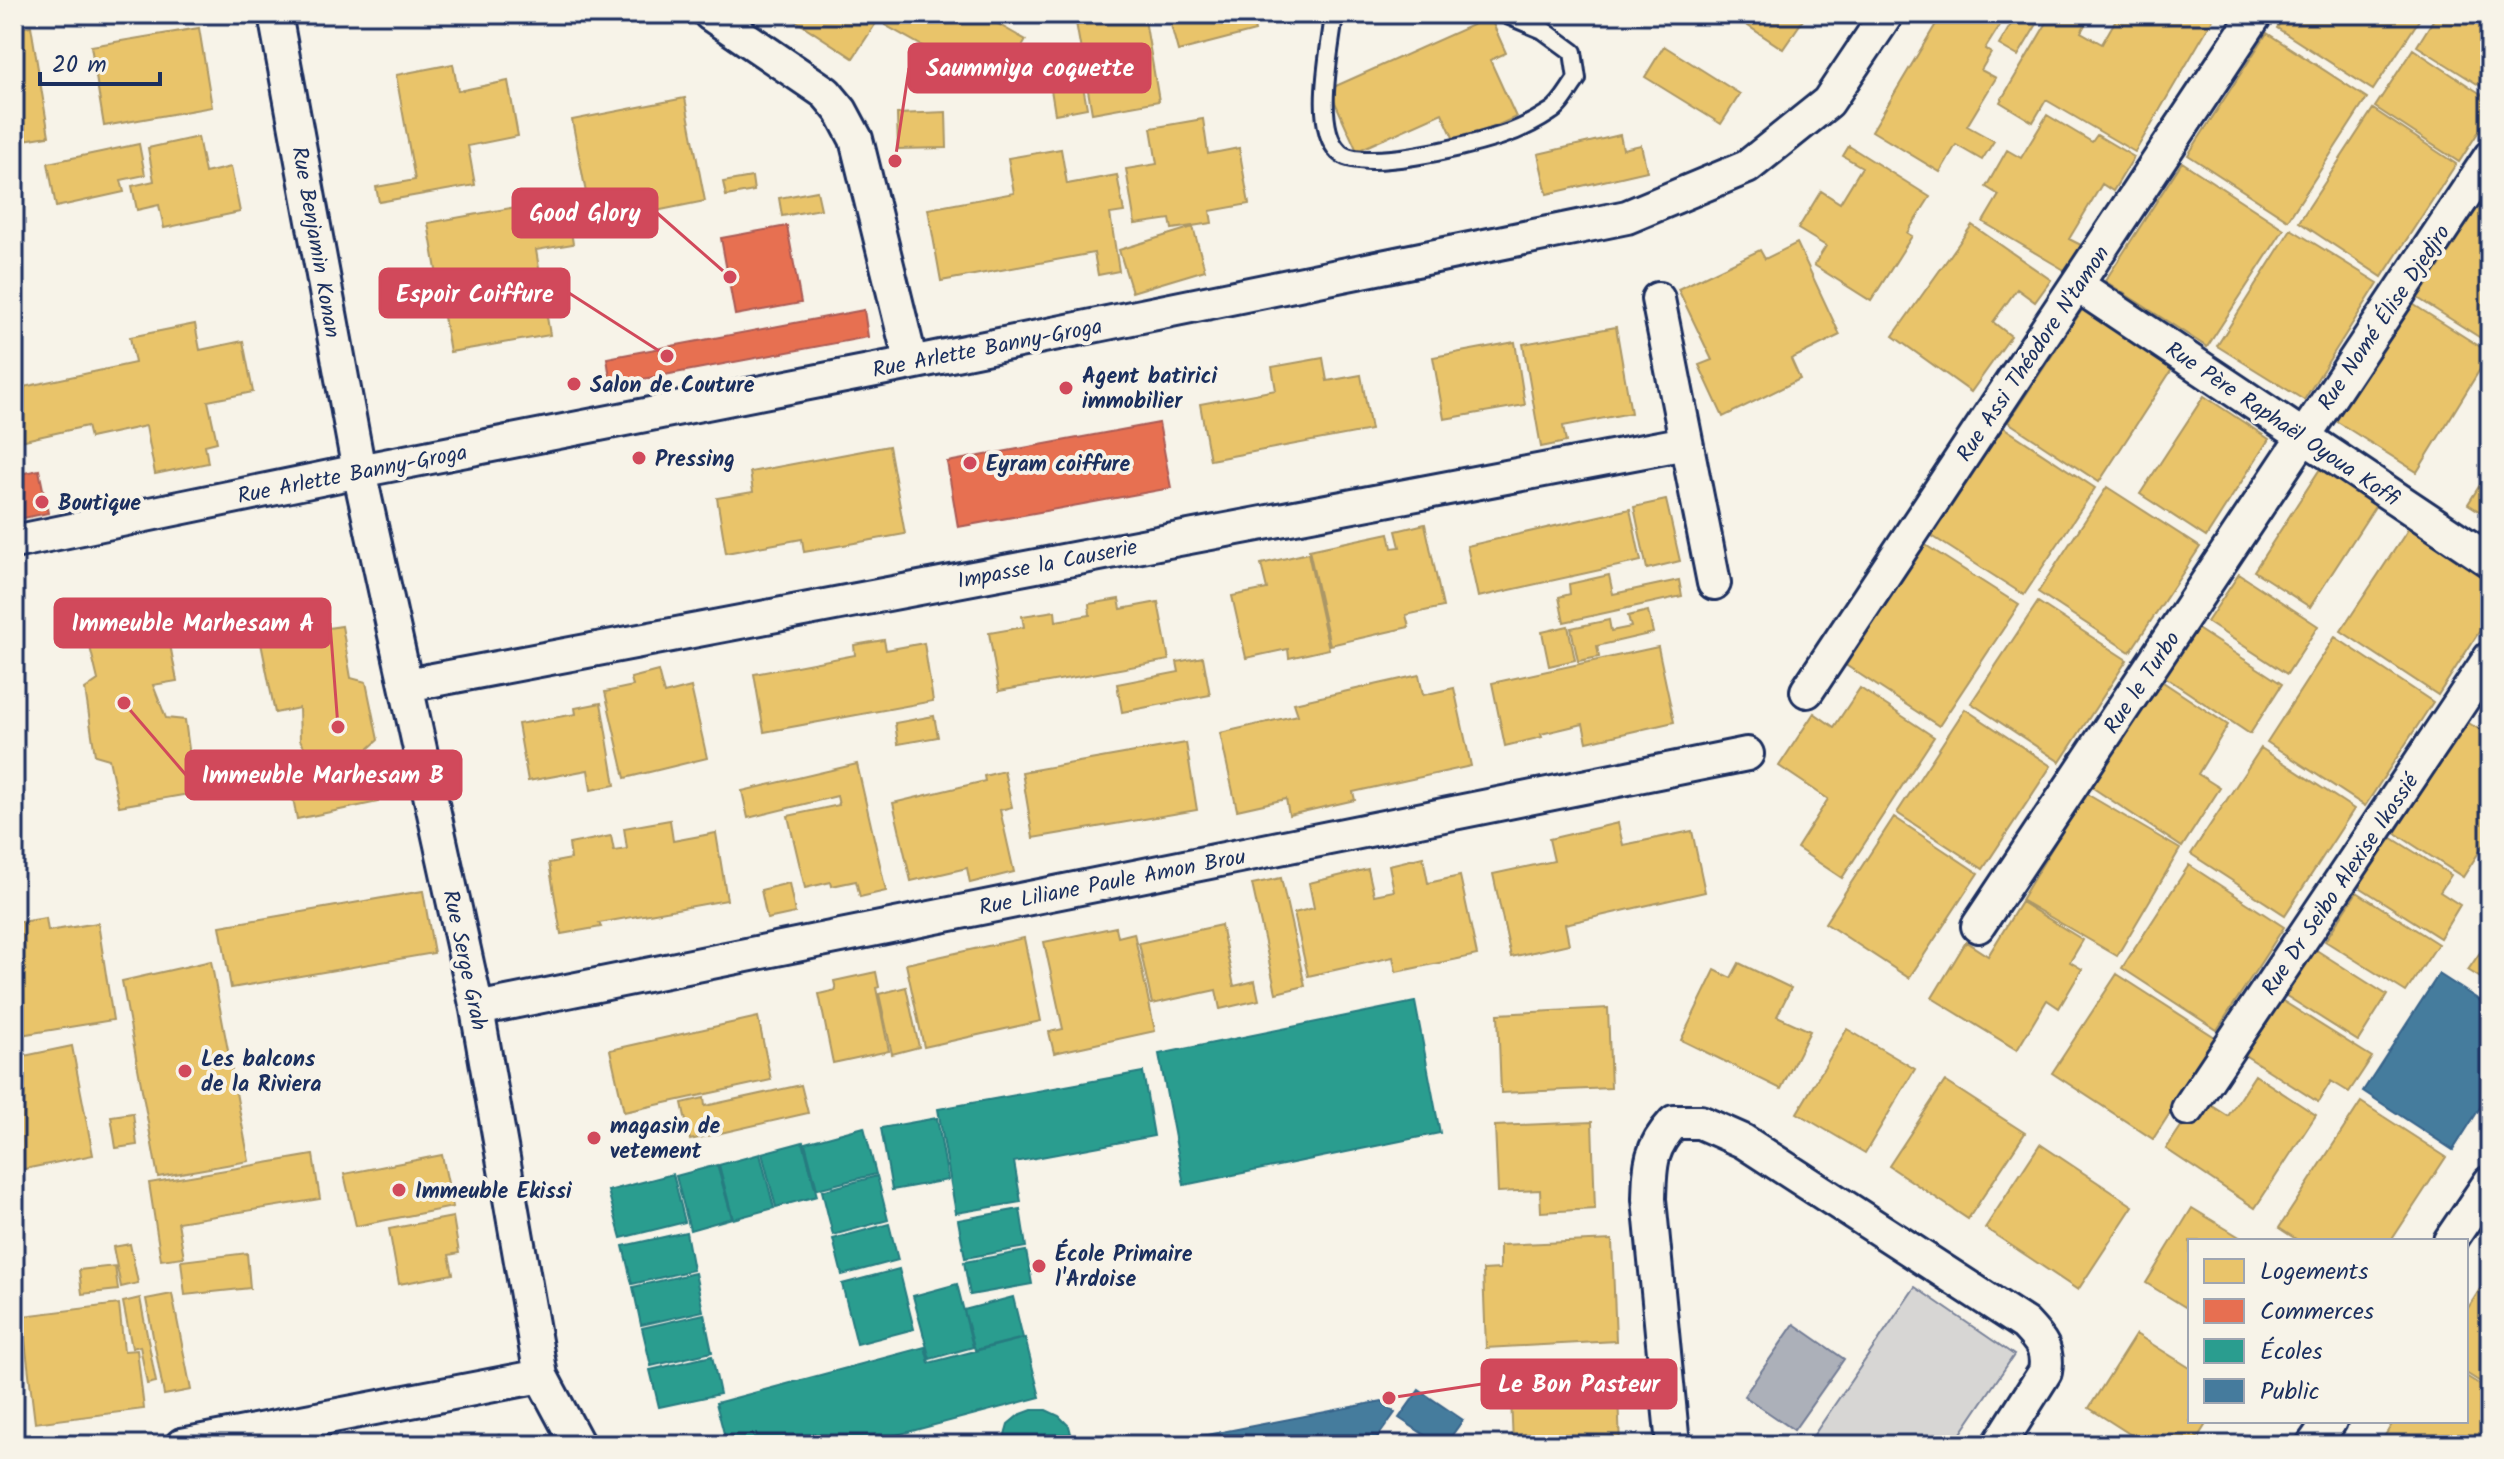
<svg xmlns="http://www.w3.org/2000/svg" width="2504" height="1459" viewBox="0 0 2504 1459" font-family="Kalam,sans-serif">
  <rect width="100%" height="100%" fill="#f7f3e8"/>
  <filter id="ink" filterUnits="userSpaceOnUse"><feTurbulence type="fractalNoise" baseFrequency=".0125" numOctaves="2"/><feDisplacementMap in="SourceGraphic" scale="16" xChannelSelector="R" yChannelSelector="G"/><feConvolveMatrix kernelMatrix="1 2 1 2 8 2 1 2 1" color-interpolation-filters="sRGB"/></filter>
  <g filter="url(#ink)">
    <!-- green -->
    <path fill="#d7d6d4" stroke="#798299" stroke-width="2" d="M1915 1287 2014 1355 1953 1445H1807Z"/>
    <!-- water -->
    <path fill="#acb0b9" stroke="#727c95" stroke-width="2" d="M1794 1324 1844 1359 1794 1430 1744 1396Z"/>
    <!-- homes -->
    <path fill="#e9c46a" stroke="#ab9766" stroke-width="2" d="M792 14H882L853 58 790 17Z
      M891 14H980L1026 40 999 89 885 25Z
      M1093 14H1144L1159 101 1092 113 1075 17Z
      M1168 14H1251L1255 31 1178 51Z
      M1730 14H1807L1783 49Z
      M1942 14H1982L2000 25 1985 49 1991 53 1981 70 1996 78 1967 126 1994 141 1982 160 1956 145 1940 172 1872 131Z
      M2001 14H2043L2018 56 1999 45 2013 21Z
      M2052 14H2091L2081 32 2102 44 2119 14H2216L2135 152 2046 100 2033 122 2000 102Z
      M2286 14H2423L2373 90 2277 28Z
      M2437 14H2490V92L2417 46Z
      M1490 17 1506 53 1490 60 1516 117 1456 144 1442 113 1357 151 1329 89Z
      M31 26 49 136 17 141 14 122V29Z
      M199 28 212 107 104 126 91 46Z
      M2267 33 2367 98 2288 220 2188 155Z
      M1664 46 1740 94 1721 124 1645 77Z
      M2413 49 2490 100V114L2459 162 2375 107Z
      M1077 53 1087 108 1055 114 1046 59Z
      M453 64 458 91 508 81 518 136 468 146 475 185 379 202 376 187 415 180 396 75Z
      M685 98 705 201 592 224 572 120Z
      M2373 109 2456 164 2382 277 2299 222Z
      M946 112 947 148 898 149 897 114Z
      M2047 115 2092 142 2097 135 2134 157 2113 191 2102 184 2069 239 2081 245 2066 271 1983 222 1999 195 1986 187 2007 150 2021 158Z
      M1203 119 1208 154 1239 148 1249 204 1210 211 1212 223 1172 229 1170 219 1135 224 1126 169 1157 164 1151 128Z
      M1620 135 1623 149 1641 145 1647 171 1547 194 1538 154Z
      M198 137 205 173 231 167 240 212 164 228 159 205 137 210 132 186 154 181 148 148Z
      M139 144 145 175 121 180 124 192 56 207 48 163Z
      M1849 146 1930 197 1907 233 1912 236 1871 301 1814 265 1826 246 1798 229 1821 191 1840 203 1862 167 1843 156Z
      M1061 149 1067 184 1117 175 1124 212 1110 214 1119 271 1098 275 1094 253 941 281 928 209 1014 193 1008 158Z
      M2182 162 2284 229 2207 347 2105 281Z
      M752 177 754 191 726 196 723 182Z
      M2485 188 2490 191V344L2416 297Z
      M817 191 821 209 782 216 779 198Z
      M566 198 573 244 536 250 550 335 450 352 428 223Z
      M1972 225 2051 280 2035 302 2017 289 1993 322 2011 336 1971 392 1893 336Z
      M1193 227 1205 270 1132 292 1119 250Z
      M2291 229 2378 283 2304 400 2217 346Z
      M1797 243 1840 335 1791 359 1800 379 1723 417 1699 365 1712 360 1678 289 1760 250 1765 259Z
      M2088 301 2178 360 2099 482 2008 422Z
      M2411 303 2490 353 2417 472 2336 421Z
      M195 324 200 350 243 341 253 392 208 401 217 442 205 445 208 463 155 474 146 426 90 438 87 426 16 442 14 389 135 363 130 337Z
      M1616 327 1631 413 1563 426 1566 442 1541 447 1523 344Z
      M1515 342 1525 405 1444 419 1433 357Z
      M1323 358 1327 381 1361 375 1371 430 1210 460 1200 404 1276 390 1272 367Z
      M2204 396 2269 439 2206 537 2140 494Z
      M2003 427 2095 488 2024 595 1932 536Z
      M889 446 905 534 804 552 802 539 726 553 717 498 753 492 750 472Z
      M2320 469 2376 505 2310 607 2254 571Z
      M2490 469V518L2468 504Z
      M2107 487 2200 547 2130 652 2038 592Z
      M1666 500 1680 561 1647 569 1634 507Z
      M1630 509 1641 561 1478 597 1467 546Z
      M1425 524 1443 607 1406 615 1409 627 1330 645 1309 550 1389 533 1392 548 1400 547 1396 531Z
      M2411 525 2490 577V615L2438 695 2341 631Z
      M1924 544 2019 605 1939 726 1844 664Z
      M1308 553 1329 649 1289 658 1288 649 1246 658 1232 596 1267 589 1261 564Z
      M2239 574 2318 626 2287 674 2207 622Z
      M1609 575 1613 594 1679 580 1682 596 1564 622 1559 597 1570 594 1569 584Z
      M1119 599 1121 609 1158 602 1169 660 999 691 989 633 1024 627 1022 616 1055 611 1056 621 1090 615 1089 604Z
      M2038 602 2127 660 2060 762 1971 703Z
      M1648 611 1653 633 1597 646 1599 657 1578 661 1571 628 1609 620 1611 631 1631 627 1628 616Z
      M164 613 177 681 153 685 166 718 185 720 195 793 119 806 109 759 95 755 85 689 98 680 85 626Z
      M342 626 351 678 366 682 378 740 368 749 378 802 297 819 288 772 316 767 300 740 299 708 275 713 260 638Z
      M1568 626 1575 660 1549 666 1542 632Z
      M2193 626 2282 684 2250 734 2162 675Z
      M2335 637 2433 702 2365 806 2267 742Z
      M884 640 886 650 924 643 933 701 764 732 754 674 855 655 854 645Z
      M1658 647 1674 722 1587 742 1583 724 1541 734 1542 737 1505 746 1492 683Z
      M1203 657 1210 695 1122 712 1117 684 1179 672 1177 662Z
      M658 671 664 694 691 687 707 758 625 778 605 692 633 686 631 678Z
      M1419 675 1423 695 1454 688 1471 766 1353 792 1355 800 1289 815 1286 799 1237 810 1220 733 1298 715 1294 703Z
      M2160 680 2228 725 2198 774 2220 788 2182 847 2090 786Z
      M1860 688 1934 737 1842 878 1797 848 1828 799 1779 766 1814 713 1834 727Z
      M601 703 615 785 591 790 588 770 528 781 518 724 576 714 575 708Z
      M1965 709 2051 766 1983 869 1897 813Z
      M934 716 938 737 898 744 895 723Z
      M2467 722 2490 736V835L2463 877 2395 833Z
      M1186 743 1197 810 1033 838 1022 772Z
      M2261 748 2354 809 2285 915 2191 854Z
      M857 764 886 891 860 897 856 881 832 886 831 882 805 888 788 816 839 805 837 796 748 818 742 791Z
      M1004 771 1012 807 1000 810 1014 872 970 883 967 868 911 881 893 803 985 781 984 776Z
      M2085 793 2180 849 2117 956 2021 900Z
      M1894 817 1978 873 1909 978 1825 923Z
      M670 820 673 841 716 833 727 900 599 923 601 927 561 934 549 863 571 859 569 844 611 836 614 851 627 849 624 828Z
      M1618 823 1623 845 1692 831 1705 892 1565 924 1569 944 1511 957 1493 874 1554 861 1549 839Z
      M2389 836 2451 875 2440 892 2460 905 2440 938 2358 886Z
      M1423 857 1428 883 1460 876 1477 955 1396 972 1393 957 1308 976 1294 913 1314 908 1309 883 1368 869 1374 895 1394 891 1389 865Z
      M2189 865 2284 927 2217 1030 2122 968Z
      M1281 878 1305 986 1276 993 1252 884Z
      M789 883 795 913 767 919 761 890Z
      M423 891 434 953 231 988 220 926Z
      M2357 892 2438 944 2406 992 2325 941Z
      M2021 902 2083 940 2070 962 2082 969 2059 1008 2047 1000 2017 1050 1932 998 1966 942 1988 956Z
      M46 918 48 931 98 923 113 1020 14 1036V923Z
      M1221 925 1234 986 1255 981 1259 1000 1220 1009 1216 990 1152 1004 1139 943Z
      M1116 927 1118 937 1134 933 1155 1031 1054 1053 1049 1032 1063 1029 1044 942Z
      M1024 938 1041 1021 924 1047 906 964Z
      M2490 938V984L2468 970Z
      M2310 946 2387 995 2358 1041 2280 992Z
      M211 961 249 1161 158 1177 122 981Z
      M1739 963 1791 988 1777 1016 1810 1031 1781 1089 1681 1040 1715 970 1731 978Z
      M876 972 879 987 876 988 889 1051 833 1063 819 994 836 990 834 981Z
      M2117 974 2218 1039 2153 1139 2052 1073Z
      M906 987 919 1047 892 1054 879 994Z
      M2270 993 2372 1057 2349 1092 2331 1081 2318 1102 2235 1049Z
      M1608 1008 1611 1088 1501 1093 1498 1014Z
      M758 1017 771 1080 624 1112 610 1050Z
      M1847 1029 1915 1069 1865 1153 1797 1113Z
      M72 1046 93 1155 15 1171 14 1058Z
      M2255 1075 2316 1115 2255 1208 2166 1149 2200 1098 2228 1116Z
      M1945 1081 2025 1133 1968 1219 1889 1166Z
      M801 1085 808 1113 690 1140 682 1103 704 1098 705 1106Z
      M2361 1102 2446 1157 2391 1241H2299L2279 1228Z
      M133 1113 137 1145 116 1148 111 1116Z
      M1592 1122 1595 1209 1541 1212 1540 1190 1498 1192 1495 1126Z
      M2040 1144 2133 1206 2078 1290 1985 1228Z
      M313 1155 320 1199 178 1222 184 1257 161 1260 149 1183Z
      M442 1155 453 1207 356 1226 344 1174Z
      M2192 1208 2246 1241H2190V1310L2146 1283Z
      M453 1217 459 1253 449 1255 453 1274 399 1284 389 1229Z
      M1612 1240 1616 1341 1486 1348 1483 1270 1500 1269V1245Z
      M130 1244 138 1283 121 1287 113 1247Z
      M247 1253 250 1288 185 1295 181 1261Z
      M115 1266 118 1290 82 1294 79 1270Z
      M2487 1278 2490 1280V1388L2466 1373V1311Z
      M172 1294 191 1390 164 1395 146 1299Z
      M140 1298 156 1382 147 1384 140 1346 132 1348 123 1302Z
      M119 1304 124 1351 137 1350 144 1409 35 1423 22 1316Z
      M2136 1334 2190 1368V1421H2208L2193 1445H2147L2089 1408Z
      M1617 1370 1620 1445H1513L1510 1374Z
      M2466 1376 2490 1391V1445H2379L2394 1421H2466Z"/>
    <!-- shops -->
    <path fill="#e76f51" stroke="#aa5c55" stroke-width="2" d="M787 226 801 303 735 315 721 238Z
      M864 310 868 337 611 385 607 358Z
      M1159 423 1171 488 958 527 947 462Z
      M39 470 48 513 14 520V475Z"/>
    <!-- schools -->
    <path fill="#2a9d8f" stroke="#267c80" stroke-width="2" d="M1415 1002 1440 1133 1184 1185 1159 1054Z
      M1143 1072 1154 1136 1014 1162 1021 1202 956 1213 938 1109Z
      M937 1118 948 1180 892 1190 881 1128Z
      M864 1127 876 1174 817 1189 805 1143Z
      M803 1142 817 1196 776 1207 762 1153Z
      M760 1154 774 1208 733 1219 719 1165Z
      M717 1165 732 1218 690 1230 676 1176Z
      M673 1174 685 1222 621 1238 608 1191Z
      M877 1176 888 1220 833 1235 822 1191Z
      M1020 1209 1026 1247 965 1258 958 1220Z
      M889 1224 898 1260 842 1275 833 1239Z
      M686 1232 693 1270 632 1284 623 1246Z
      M1026 1251 1032 1284 970 1295 964 1262Z
      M899 1269 914 1329 857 1344 842 1284Z
      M695 1273 703 1311 641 1325 633 1287Z
      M957 1284 973 1347 930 1359 913 1296Z
      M1013 1297 1023 1338 975 1350 964 1310Z
      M704 1314 712 1352 651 1366 642 1328Z
      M1025 1338 1040 1397 859 1445H727L716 1403 925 1347 929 1363Z
      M712 1356 720 1394 659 1407 650 1370Z
      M1032 1410H1046L1059 1416 1069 1426 1074 1445H1002L1008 1424 1019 1415Z
      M499 1435 506 1445H484Z"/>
    <!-- public -->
    <path fill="#457b9d" stroke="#38648a" stroke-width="2" d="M2439 974 2490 1007V1092L2453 1150 2363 1091Z
      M1419 1390 1463 1420 1450 1438 1460 1445H1419L1426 1436 1399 1418Z
      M1382 1401 1395 1413 1372 1445H1155Z"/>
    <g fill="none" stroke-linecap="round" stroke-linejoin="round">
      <!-- service casing -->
      <g stroke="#1b2f5e" stroke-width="22">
        <path id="service" d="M1334 14C1331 48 1312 126 1339 152 1360 174 1471 145 1500 136 1516 131 1535 122 1550 112 1561 106 1569 89 1577 79L1573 52 1543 30 1505 14"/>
      </g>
      <!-- minor casing -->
      <g stroke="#1b2f5e" stroke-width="38">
        <path id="minor" d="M275 14 359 471 477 1009 541 1376 578 1445
          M710 14 826 93 841 111 856 139 911 363
          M2077 285 2490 561
          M1658 299 1714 583
          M14 542 359 471 911 363 1627 217 1747 167 1828 102 1887 14
          M407 685 1686 443
          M1807 691 2256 14
          M1978 926 2490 157
          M477 1009 1747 754
          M2188 1109 2490 658
          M2450 1241 2490 1182
          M182 1445 541 1376
          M1673 1445 1649 1199C1650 1164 1650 1148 1674 1122H1700L1743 1141 2025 1324C2040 1340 2049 1349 2045 1372L1999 1445
          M2313 1445 2330 1421"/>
      </g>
      <!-- service -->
      <use href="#service" stroke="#f7f3e8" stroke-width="16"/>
      <!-- minor -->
      <use href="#minor" stroke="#f7f3e8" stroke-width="32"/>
    </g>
  </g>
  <!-- markers -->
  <g fill="#d1495b" stroke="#f7f3e8" stroke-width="3">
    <circle cx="574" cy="384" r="8"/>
    <circle cx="1066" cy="388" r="8"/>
    <circle cx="639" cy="458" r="8"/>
    <circle cx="970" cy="463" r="8"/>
    <circle cx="42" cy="502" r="8"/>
    <circle cx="185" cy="1071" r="8"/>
    <circle cx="594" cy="1138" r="8"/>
    <circle cx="399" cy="1190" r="8"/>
    <circle cx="1039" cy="1266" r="8"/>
  </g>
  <g text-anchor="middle" stroke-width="8" stroke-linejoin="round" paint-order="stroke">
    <!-- street labels -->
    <g font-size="22" fill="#1b2f5e" stroke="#f7f3e8">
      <text transform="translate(317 242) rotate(80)" y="8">Rue Benjamin Konan</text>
      <text transform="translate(2383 317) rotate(-56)" y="8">Rue Nomé Élise Djedjro</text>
      <text transform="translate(987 347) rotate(-11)" y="8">Rue Arlette Banny-Groga</text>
      <text transform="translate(2032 353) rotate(-56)" y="8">Rue Assi Théodore N'tamon</text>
      <text transform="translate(2283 423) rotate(34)" y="8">Rue Père Raphaël Oyoua Koffi</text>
      <text transform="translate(352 473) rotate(-11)" y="8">Rue Arlette Banny-Groga</text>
      <text transform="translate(1047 563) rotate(-11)" y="8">Impasse la Causerie</text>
      <text transform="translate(2141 682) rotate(-56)" y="8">Rue le Turbo</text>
      <text transform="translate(1112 881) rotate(-11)" y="8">Rue Liliane Paule Amon Brou</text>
      <text transform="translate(2339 884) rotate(-56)" y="8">Rue Dr Seibo Alexise Ikossié</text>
      <text transform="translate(466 960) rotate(78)" y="8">Rue Serge Grah</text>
    </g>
    <!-- poi labels -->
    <g font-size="22" font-weight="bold" fill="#1b2f5e" stroke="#f7f3e8" text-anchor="start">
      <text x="1082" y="383">Agent batirici<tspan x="1082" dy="25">immobilier</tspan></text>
      <text x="590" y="392">Salon de Couture</text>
      <text x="655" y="466">Pressing</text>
      <text x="986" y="471">Eyram coiffure</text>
      <text x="58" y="510">Boutique</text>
      <text x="201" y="1066">Les balcons<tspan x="201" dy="25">de la Riviera</tspan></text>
      <text x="610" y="1133">magasin de<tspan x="610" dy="25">vetement</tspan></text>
      <text x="415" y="1198">Immeuble Ekissi</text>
      <text x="1055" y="1261">École Primaire<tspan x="1055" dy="25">l'Ardoise</tspan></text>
    </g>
  </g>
  <!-- callouts -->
  <path fill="none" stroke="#d1495b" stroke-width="3" d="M895 161L909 68M730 277L657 213M667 356L569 293M338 727L330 623M124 703L186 775M1389 1398L1482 1384"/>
  <g fill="#d1495b" stroke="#f7f3e8" stroke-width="3">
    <circle cx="895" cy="161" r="8"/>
    <circle cx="730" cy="277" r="8"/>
    <circle cx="667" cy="356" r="8"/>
    <circle cx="338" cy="727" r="8"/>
    <circle cx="124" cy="703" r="8"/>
    <circle cx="1389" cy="1398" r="8"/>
  </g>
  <g fill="#d1495b" stroke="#d1495b" stroke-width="3">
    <rect x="909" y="44" width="241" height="48" rx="8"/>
    <rect x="513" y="189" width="144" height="48" rx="8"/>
    <rect x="380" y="269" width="189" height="48" rx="8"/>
    <rect x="55" y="599" width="275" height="48" rx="8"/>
    <rect x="186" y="751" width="275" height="48" rx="8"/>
    <rect x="1482" y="1360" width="194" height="48" rx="8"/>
  </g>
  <g font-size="24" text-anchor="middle" font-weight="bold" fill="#fff">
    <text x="1030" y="76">Saummiya coquette</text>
    <text x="585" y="221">Good Glory</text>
    <text x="475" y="302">Espoir Coiffure</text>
    <text x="193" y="631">Immeuble Marhesam A</text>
    <text x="323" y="783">Immeuble Marhesam B</text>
    <text x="1579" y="1392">Le Bon Pasteur</text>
  </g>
  <!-- margin -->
  <rect width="2504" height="1459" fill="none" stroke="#f7f3e8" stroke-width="48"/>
  <rect x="24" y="24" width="2456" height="1411" fill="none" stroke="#1b2f5e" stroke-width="3" filter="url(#ink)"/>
  <!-- legend -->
  <rect x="2188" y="1239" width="280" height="184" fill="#f7f3e8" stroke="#9fa5b1" stroke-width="2"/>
  <rect x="2204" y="1259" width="40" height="24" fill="#e9c46a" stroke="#9fa5b1" stroke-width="2"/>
  <text x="2260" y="1279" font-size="24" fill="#1b2f5e">Logements</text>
  <rect x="2204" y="1299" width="40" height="24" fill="#e76f51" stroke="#9fa5b1" stroke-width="2"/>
  <text x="2260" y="1319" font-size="24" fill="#1b2f5e">Commerces</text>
  <rect x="2204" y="1339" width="40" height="24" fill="#2a9d8f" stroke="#9fa5b1" stroke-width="2"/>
  <text x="2260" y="1359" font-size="24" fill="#1b2f5e">Écoles</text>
  <rect x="2204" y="1379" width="40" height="24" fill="#457b9d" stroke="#9fa5b1" stroke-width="2"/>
  <text x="2260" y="1399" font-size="24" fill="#1b2f5e">Public</text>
  <!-- scale -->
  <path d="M40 72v12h120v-12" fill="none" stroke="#1b2f5e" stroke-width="4"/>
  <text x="52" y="72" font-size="24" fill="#1b2f5e" stroke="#f7f3e8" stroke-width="6" paint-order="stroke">20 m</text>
</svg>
